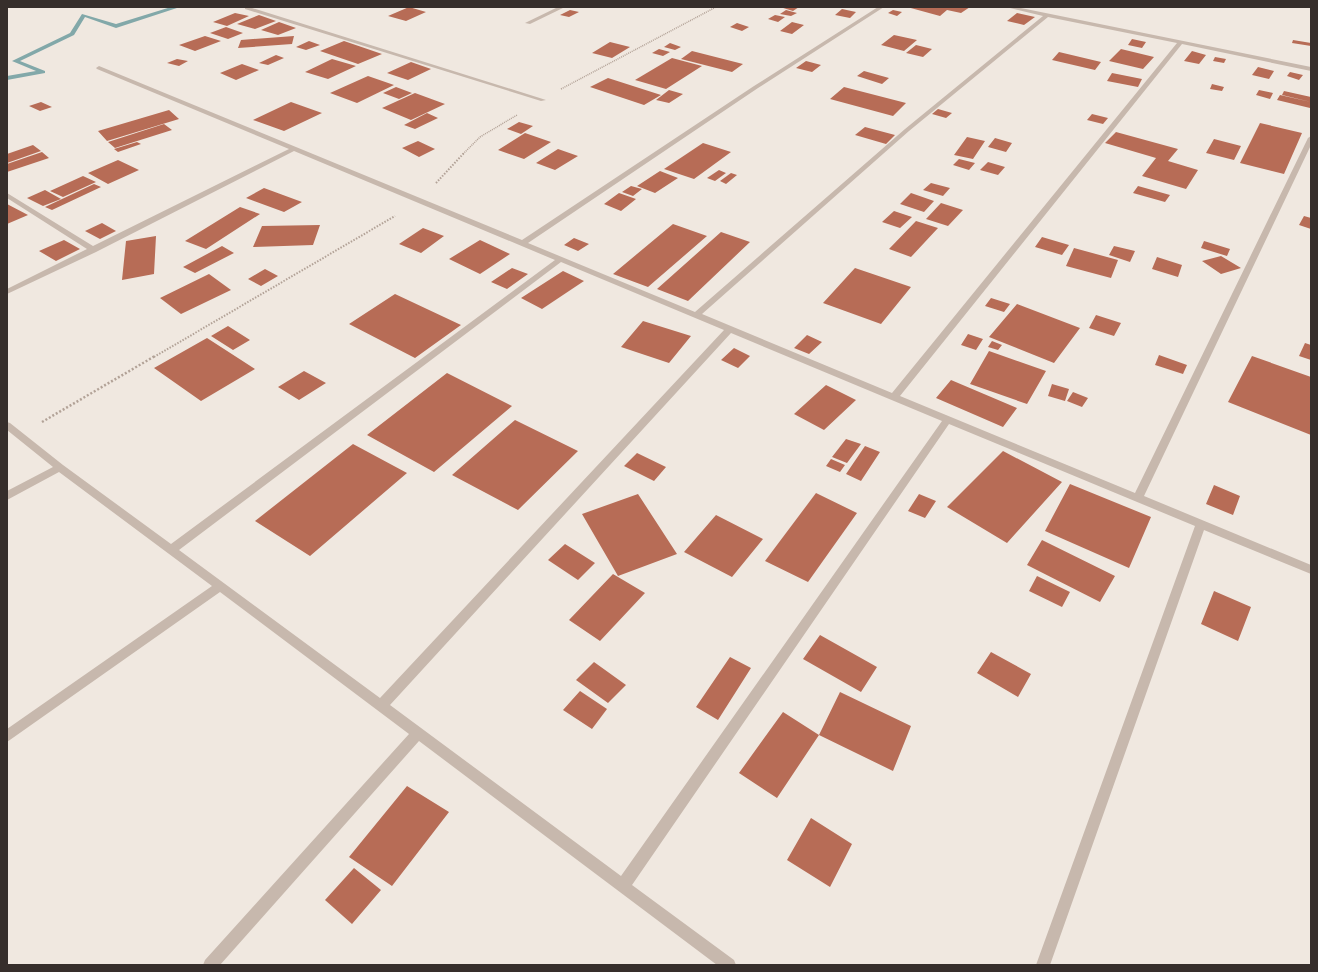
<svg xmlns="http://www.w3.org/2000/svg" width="1318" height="972" viewBox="0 0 1318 972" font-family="Poppins,sans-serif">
  <rect width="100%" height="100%" fill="#f0e8e0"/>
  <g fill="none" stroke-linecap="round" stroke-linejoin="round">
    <!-- stream -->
    <path fill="#82a8a9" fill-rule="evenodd" d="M171 7H180L116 28 85 17 74 35 20 61 45 71V73L7 80V76L36 71 12 61 70 33 82 14 116 24Z"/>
  </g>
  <!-- building -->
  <path fill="#b76c56" d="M409 7 426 12 406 21 388 16Z
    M780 7H799L793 11Z
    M907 7H970L961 13 947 10 940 16Z
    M842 9 856 12 850 18 835 15Z
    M570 10 579 12 569 17 560 15Z
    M786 10 797 13 791 16 780 14Z
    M893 10 902 12 897 16 888 13Z
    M235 13 249 16 227 26 213 22Z
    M1017 13 1035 17 1024 25 1007 21Z
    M259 15 276 21 255 29 237 24Z
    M775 15 785 17 778 22 768 19Z
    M279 22 296 28 278 35 261 30Z
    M792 22 804 25 792 34 780 31Z
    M737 23 749 27 742 31 730 27Z
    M226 27 243 33 228 39 210 33Z
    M894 35 917 40 904 51 881 45Z
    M205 36 221 41 195 51 179 45Z
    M294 36 292 44 238 48 241 40Z
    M1132 39 1146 42 1142 48 1128 45Z
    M1293 40 1311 43V46L1292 43Z
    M309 41 320 45 306 50 296 47Z
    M344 41 382 54 358 64 320 51Z
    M610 42 630 47 612 58 592 53Z
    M670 43 681 47 675 50 664 47Z
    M916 45 932 49 923 57 906 53Z
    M659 49 670 52 663 56 652 53Z
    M1121 49 1154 57 1143 69 1109 61Z
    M692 51 743 64 732 72 681 59Z
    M1192 51 1206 55 1199 64 1184 61Z
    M1059 52 1101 62 1095 70 1052 60Z
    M276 55 284 58 268 65 259 63Z
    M1215 57 1226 59 1224 63 1213 61Z
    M672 58 702 66 666 89 635 80Z
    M177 59 188 61 179 66 167 63Z
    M332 59 356 66 328 79 305 72Z
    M806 61 821 65 812 72 796 68Z
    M411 62 431 69 408 80 387 73Z
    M242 64 259 70 236 80 220 73Z
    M1258 67 1274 71 1269 79 1252 75Z
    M864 71 889 78 882 84 857 76Z
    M1290 72 1303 75 1299 80 1287 76Z
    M1112 73 1142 79 1138 87 1107 81Z
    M368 76 394 85 357 103 330 93Z
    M608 78 661 95 644 105 590 87Z
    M1212 84 1224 87 1222 91 1210 89Z
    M396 87 412 93 399 99 383 93Z
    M844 87 906 103 893 116 830 99Z
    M669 90 683 94 669 103 656 100Z
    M1259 90 1273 93 1270 99 1256 95Z
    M1284 91 1311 97V102L1282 95Z
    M415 93 445 104 411 120 382 108Z
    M1280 95 1311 102V106L1310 108 1277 100Z
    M41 102 52 107 40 111 29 106Z
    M291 102 322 113 284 131 253 120Z
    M938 109 952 113 946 118 932 114Z
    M169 110 179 119 107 141 98 131Z
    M427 113 438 118 415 129 404 125Z
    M1092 114 1108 118 1103 124 1087 120Z
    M519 122 533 126 521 134 507 129Z
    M1260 123 1302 133 1284 174 1240 163Z
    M164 124 172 130 115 148 108 142Z
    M865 127 895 135 886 144 855 135Z
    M1116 132 1178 149 1168 161 1198 170 1186 189 1142 176 1156 158 1105 143Z
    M525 133 551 142 524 159 498 150Z
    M967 137 985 141 973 159 954 155Z
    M995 138 1012 143 1006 152 988 147Z
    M1214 139 1241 146 1234 160 1206 153Z
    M418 141 435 149 419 157 402 148Z
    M137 142 141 144 118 152 114 149Z
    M703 143 731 152 694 179 664 169Z
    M33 145 41 151 7 163V154Z
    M558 149 578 156 555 170 536 163Z
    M42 152 49 158 7 172V164Z
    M959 159 975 163 969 170 953 165Z
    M118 160 139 170 108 184 88 173Z
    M988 162 1005 167 998 175 980 170Z
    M719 170 726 173 715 181 707 178Z
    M660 171 678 178 655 193 637 186Z
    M731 173 737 175 726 184 720 181Z
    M83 176 96 182 63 197 50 191Z
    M931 183 950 188 943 196 923 190Z
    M94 184 101 187 52 210 45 207Z
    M631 186 642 189 633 196 622 192Z
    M1138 186 1170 195 1165 202 1133 193Z
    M264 188 302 202 284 212 246 198Z
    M45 190 61 199 43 206 27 198Z
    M619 193 636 199 621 211 604 204Z
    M911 193 934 201 924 212 900 204Z
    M941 203 963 210 948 226 926 219Z
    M7 204 28 215 7 224Z
    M240 207 260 214 206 249 185 241Z
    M894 211 912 217 900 228 882 222Z
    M1304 216 1311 218V229L1299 225Z
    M916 221 938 228 911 257 889 249Z
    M102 223 116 231 100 239 85 231Z
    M673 224 707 236 648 287 613 274Z
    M320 225 313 245 253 247 262 226Z
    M423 228 444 236 421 253 399 244Z
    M721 232 750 242 688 301 657 289Z
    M156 236 154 274 122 280 126 241Z
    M1042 237 1069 245 1062 255 1035 247Z
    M574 238 589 244 578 251 564 245Z
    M64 240 80 249 56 261 39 251Z
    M480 240 510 254 480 274 449 259Z
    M1204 241 1230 249 1227 256 1201 248Z
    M222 246 234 253 195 273 183 267Z
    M1114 246 1135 251 1130 262 1109 255Z
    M1074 248 1118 260 1111 278 1066 266Z
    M1221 256 1241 268 1221 274 1202 261Z
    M1157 257 1182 265 1178 277 1152 269Z
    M512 268 528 274 507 289 491 282Z
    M855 268 911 287 881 324 823 303Z
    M265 269 278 276 261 286 248 279Z
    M563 271 584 281 542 309 521 298Z
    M209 274 231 290 181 314 160 298Z
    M395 294 461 325 415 358 349 324Z
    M991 298 1010 304 1004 312 985 306Z
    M1017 304 1080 328 1054 363 989 337Z
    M1096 315 1121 323 1114 336 1089 328Z
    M643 321 691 336 669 363 621 347Z
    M228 326 250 340 233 350 211 336Z
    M968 334 983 339 976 350 961 345Z
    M807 335 822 342 809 354 794 348Z
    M207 338 255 369 201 401 154 368Z
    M992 341 1002 345 998 350 988 347Z
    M1305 343 1311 345V360L1299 356Z
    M734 348 750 356 738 368 721 360Z
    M989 351 1046 371 1027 404 970 384Z
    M1159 355 1187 365 1183 374 1155 365Z
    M1252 356 1311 377V435L1228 402Z
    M304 371 326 383 299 400 278 387Z
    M447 373 512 406 434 472 367 435Z
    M951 380 1017 408 1003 427 936 398Z
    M1052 384 1069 389 1065 401 1048 396Z
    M826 385 856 400 824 430 794 414Z
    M1073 392 1088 398 1082 407 1067 401Z
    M515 420 578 451 518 510 452 475Z
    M846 439 861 444 847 463 832 457Z
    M353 444 407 473 310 556 255 521Z
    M865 446 880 452 861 481 846 474Z
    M1003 451 1062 482 1007 543 947 507Z
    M637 453 666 467 654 481 624 466Z
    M831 459 845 465 840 472 826 466Z
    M1070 484 1151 517 1129 568 1045 531Z
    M1214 485 1240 496 1233 515 1206 504Z
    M816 493 857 513 808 582 765 561Z
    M638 494 677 554 618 576 582 514Z
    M919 494 936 501 925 518 908 511Z
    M716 515 763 539 732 577 684 552Z
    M1042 540 1115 576 1100 602 1027 565Z
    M565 544 595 563 578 580 548 560Z
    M613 574 645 593 600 641 569 620Z
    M1037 576 1070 592 1062 607 1029 591Z
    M1214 591 1251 607 1238 641 1201 624Z
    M820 635 877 667 861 692 803 659Z
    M991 652 1031 674 1018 697 977 673Z
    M730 657 751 668 718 720 696 707Z
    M594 662 626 685 608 703 576 680Z
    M580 691 607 709 592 729 563 710Z
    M840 692 911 726 893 771 819 735Z
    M783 712 819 735 777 798 739 773Z
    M407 786 449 812 392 886 349 857Z
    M811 818 852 844 830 887 787 860Z
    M354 868 381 890 352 924 325 900Z"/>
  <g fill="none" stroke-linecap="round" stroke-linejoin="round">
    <!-- path-far2 -->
    <path stroke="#b2a297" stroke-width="1.5" stroke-dasharray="1 1" stroke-linecap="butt" d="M561 89 716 7
      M463 154 480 137 517 115"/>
    <!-- path-far1 -->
    <path stroke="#b2a297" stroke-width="2" stroke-dasharray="1.5 1.5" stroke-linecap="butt" d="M436 183 464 153
      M154 357 395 216"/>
    <!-- path -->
    <path stroke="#b2a297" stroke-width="2.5" stroke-dasharray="2 2" stroke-linecap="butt" d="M42 422 155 356"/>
    <!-- minor -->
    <path fill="#c7b8ad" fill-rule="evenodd" d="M245 7H249L546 100 541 101 245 9Z
      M558 7H565L530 24 525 23Z
      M878 7H884L758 88 528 243 695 312 905 129 1043 16 1006 7H1016L1311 67V71L1182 44 900 396 1135 493 1308 138 1311 136V145L1144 496 1311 565V574L1204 530 1050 965H1036L1195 526 949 424 632 885 734 960 736 965H717L419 741 220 965H203L205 960 409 734 220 592 7 742V729L212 586 59 472 7 500V491L53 467 7 430V422L10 423 63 465 171 544 555 260 294 151 96 252 7 294V289L87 249 7 198V193L93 246 289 149 97 69 96 68 99 66 522 240 754 86ZM1048 17 1177 43 892 393 702 314 909 131ZM561 262 724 330 380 698 179 550ZM731 333 942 421 621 876 390 705Z"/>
  </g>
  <!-- border -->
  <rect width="1318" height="972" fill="none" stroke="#362e2b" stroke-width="16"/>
</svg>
